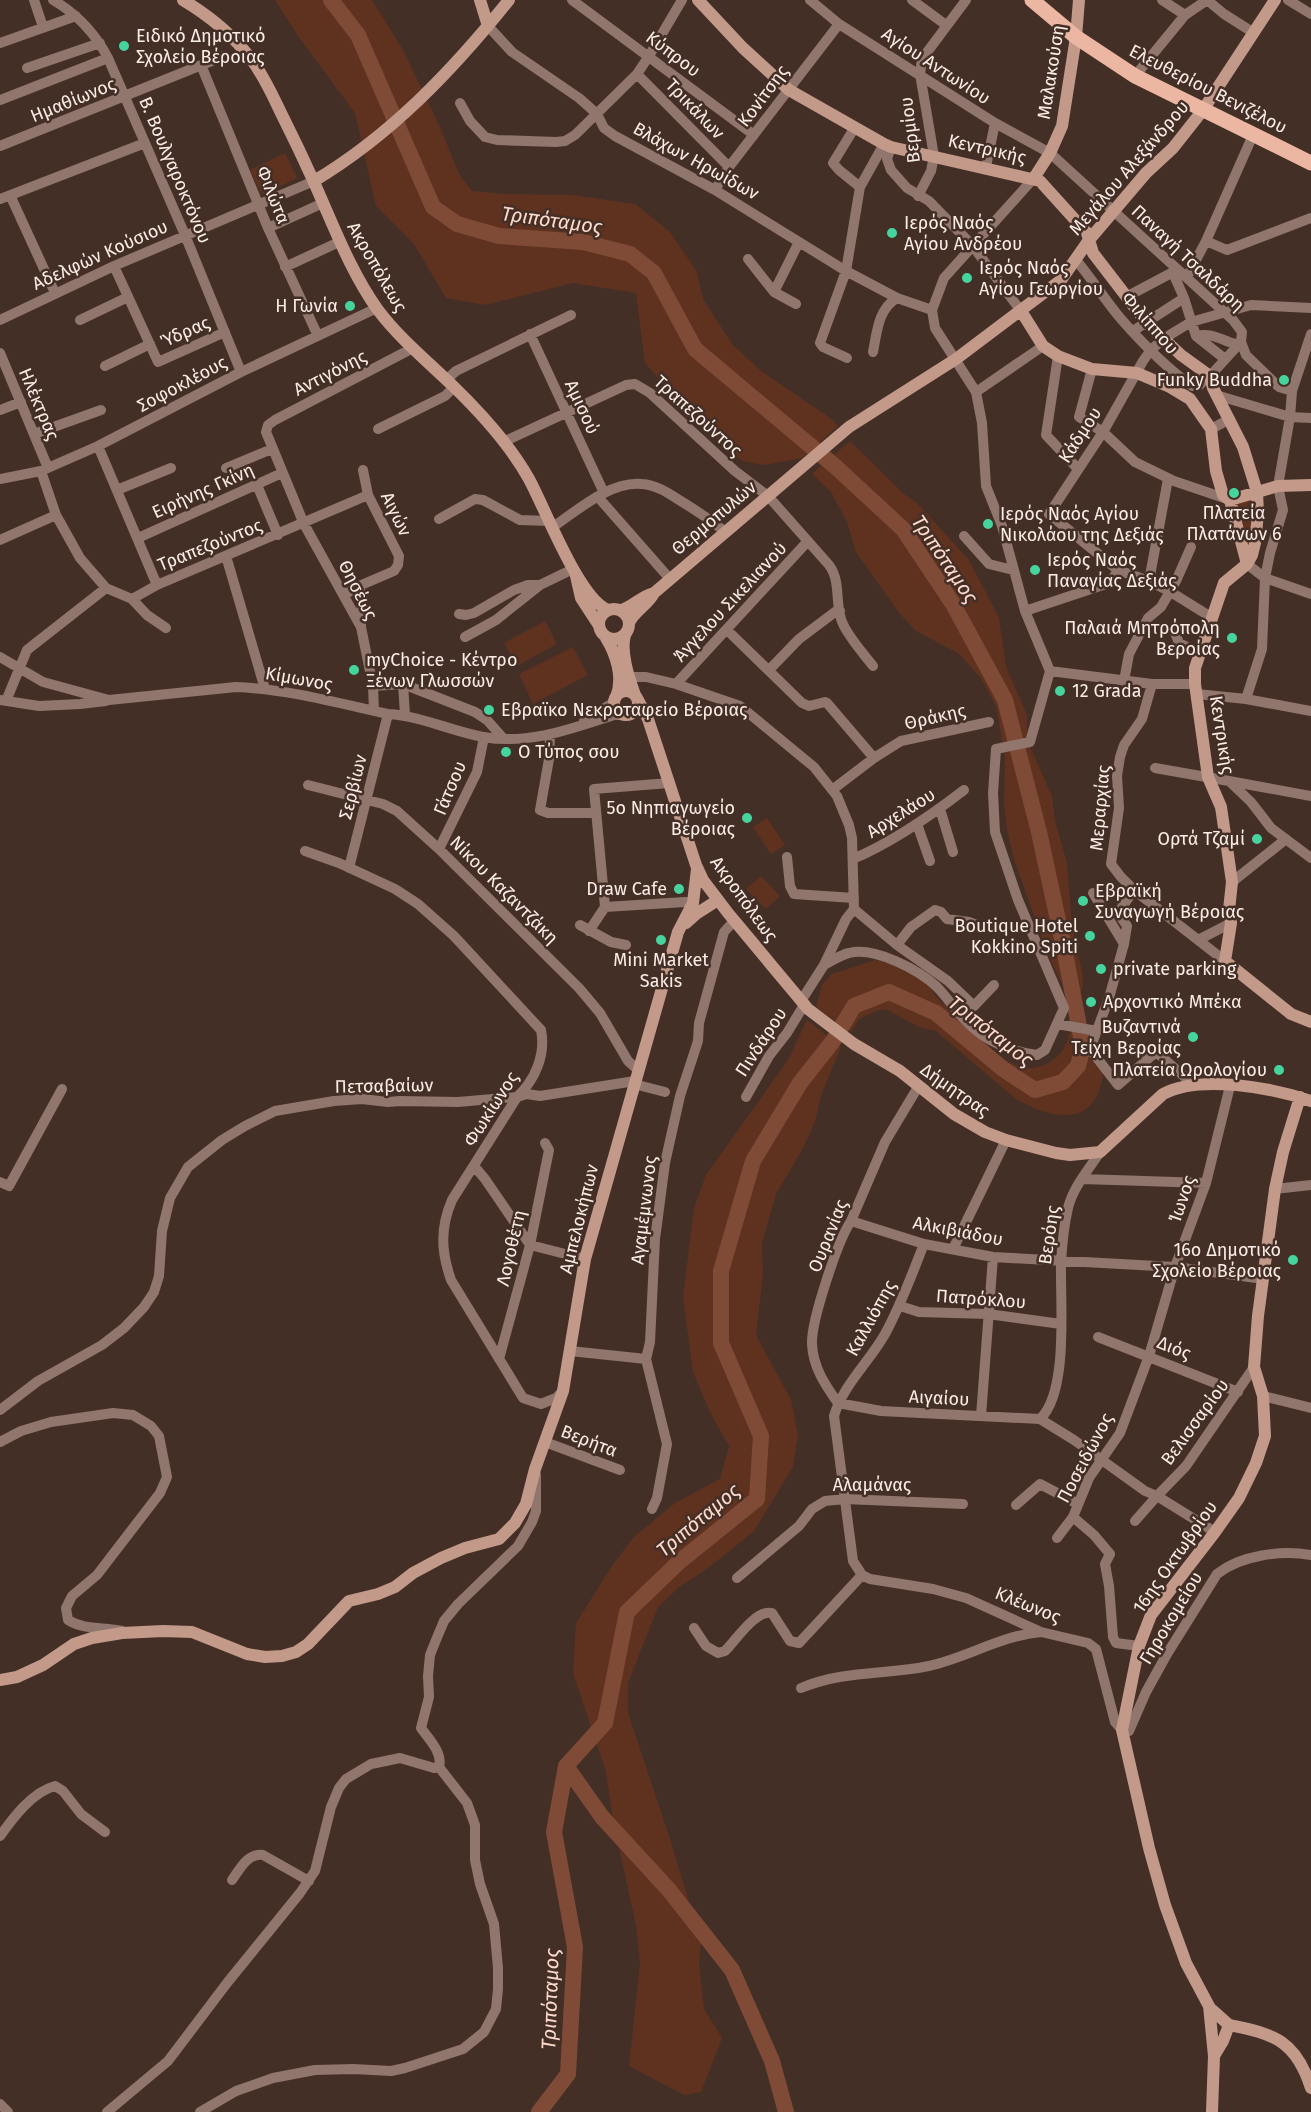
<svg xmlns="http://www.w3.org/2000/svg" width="1311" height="2112" viewBox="0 0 1311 2112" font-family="'Fira Sans',sans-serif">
  <rect width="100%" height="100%" fill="#442f26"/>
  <!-- green -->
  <path fill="#5f3220" d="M275 0H372L403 50 439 125 459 174 472 191 504 194 572 195 635 204 669 231 696 270 703 299 732 344 761 371 833 420 838 426 802 458 764 465 743 461 732 454 685 408 645 363 636 293 573 283 485 305 446 298 414 244 376 206 355 113 298 36Z
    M285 153 297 178 262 195 250 170Z
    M850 441 904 494 917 503 969 560 999 618 1006 667 1027 715V735L1030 747 1052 796 1055 821 1067 863 1072 927 1082 972 1083 984 1080 997 1086 1028 1072 1025 1069 1005 1062 984 1047 952 1014 859 1007 829 1004 804 1005 757 996 706 981 678 958 653 916 631 900 614 856 552 847 522 831 492 812 474Z
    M1256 493 1249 550 1231 501Z
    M545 621 557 644 517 666 504 643Z
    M573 647 588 675 533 704 519 674Z
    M767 818 785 845 771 854 753 827Z
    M761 876 780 896 766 909 746 889Z
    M875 960C889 963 906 966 918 975 926 981 932 992 939 1000 945 1006 954 1011 960 1018 977 1039 1012 1077 1042 1066 1060 1059 1067 1046 1071 1028L1086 1030C1088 1036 1088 1043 1090 1049 1093 1055 1101 1061 1103 1068 1104 1075 1101 1085 1099 1091 1085 1129 1042 1114 1016 1099L936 1031 919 1027 886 1009 876 1011 859 1019 851 1032 816 1007 822 985 832 974Z
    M807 1020 841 1047 821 1095 815 1122 803 1148 776 1194 762 1243 763 1274 756 1335 791 1400 798 1435 793 1467 754 1531 712 1565 678 1588 658 1607 628 1683V1713L670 1839 701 1942 699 1964 704 2009 722 2038 701 2092 684 2095 629 2066 640 1963 636 1925 614 1825 606 1772 573 1673 576 1623 612 1566 633 1538 675 1503 720 1479 729 1446 711 1414 693 1372 683 1297 694 1208 706 1175 788 1060Z"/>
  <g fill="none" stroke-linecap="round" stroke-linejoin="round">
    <!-- river -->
    <path stroke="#804b36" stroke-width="16" d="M331 0 358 35 433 207 457 224 499 236 583 242 630 254 654 273 695 349 837 468 903 529 953 604 1005 700 1039 832 1064 948 1083 1047 1078 1066 1063 1082 1035 1090 1003 1069 936 1013 889 992 854 1006 833 1041 800 1083 753 1161 721 1271V1343L761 1436 757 1499 679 1562 627 1612 605 1723 566 1766 554 1832 575 1947 568 2074 539 2112
      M566 1766 602 1817 669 1890 732 1970 772 2061 786 2112"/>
    <!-- street -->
    <path stroke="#90766c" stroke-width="10" d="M34 0 43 27
      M53 0C77 14 95 33 108 58L185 235 241 372
      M572 0 754 135
      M810 0 839 24 995 123 1050 153 1233 320 1242 332 1241 342 1246 355 1279 387 1292 391
      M912 0 946 25
      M1162 0 1185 15
      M1207 0 1224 14 1254 33
      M1288 0 1311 14
      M488 26 512 52 579 98 597 114 604 128 615 136 715 190 846 271 897 298 932 310
      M0 43 76 16
      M201 65 268 228 318 336
      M27 68 100 43
      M637 74 729 167
      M1135 76 1185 15 1207 0
      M0 100 108 58
      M460 103 470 121 485 137 497 140 556 142 565 141 575 135 637 74 649 56 682 0
      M855 127 833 163 839 170 860 187
      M0 146 224 56
      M891 147 887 159 891 170 907 188 929 201 972 245 1021 311
      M986 167 995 123
      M1034 178 944 278 932 310 935 328 976 392 982 423 986 486 1002 526 1025 611 1050 671
      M715 190 729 167 839 24
      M10 195 55 293
      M918 196 931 171 934 156 920 74 922 59 966 0
      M0 199 145 143
      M268 228 323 203
      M1206 241 1227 250 1311 218
      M748 259 774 292 796 304
      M1076 260C1092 279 1105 300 1121 319 1143 344 1165 367 1192 386L1200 385 1208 375
      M114 266 158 362 225 332
      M285 267 339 242
      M1173 273 1184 298 1196 336 1225 359
      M1187 277 1206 241 1253 135
      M774 292 799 242
      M1126 297 1177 270
      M0 320 114 266 314 181
      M80 320 128 297
      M1133 331 1184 298
      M530 334 604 493
      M1196 336C1212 332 1221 340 1235 344L1241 342
      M873 352C877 332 878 309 897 298
      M0 353 48 468
      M1058 356 1046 435 1078 469
      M847 358 823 347 820 343 846 271 860 187 884 144
      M105 366 150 344
      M1092 369 1079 417 1103 432 1135 462 1174 481 1230 500
      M1210 376 1241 342
      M446 380 456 371 571 315
      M976 392 1043 346
      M1216 395 1290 417 1311 418
      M0 410 21 402
      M378 429 445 396 454 387
      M1211 429 1230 419
      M34 434 101 410
      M503 442 626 385 635 384 650 393 735 471 768 496 829 565C842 582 834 607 843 624 850 639 863 653 873 666
      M98 446 157 585
      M226 468 272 449
      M41 471 56 515 80 558 106 588 132 599 147 615 166 628
      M0 479 41 471 98 446 241 372 377 308
      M257 485 278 535
      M117 490 171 468
      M598 497 670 579
      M439 519 475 499 483 500 520 520 550 521
      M553 527C578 510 610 481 642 484 658 485 671 495 684 503 698 512 713 521 725 532
      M964 536 989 564 1013 570
      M138 538 282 473
      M0 540 56 515
      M226 556 265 689
      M1247 564 1265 578 1311 594
      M1149 581 1168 479
      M359 586 362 599 361 627
      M344 595 359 586 394 571 398 565 399 556 368 495 363 470
      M132 599 157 585 368 495
      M1025 611 1106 584 1112 580 1118 570
      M459 614 466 615 474 613 514 590 528 585H540L573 569
      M1211 617 1169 591 1149 581 1118 570 1049 514 1103 432 1143 361 1150 351 1163 339 1191 322 1251 305 1311 308
      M727 630 802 703 809 706 825 702 827 703 874 758
      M1174 630 1179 643 1199 653
      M465 637 496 620 540 585
      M0 657 43 682 109 700 236 687C287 689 338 703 388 714 421 716 451 731 483 737 529 745 571 729 614 715H625
      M769 670 799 639 835 612 840 611
      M1050 671 1152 684H1195
      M630 677H646L676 684 740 706 814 767 837 796 849 825 852 838 854 909 846 919 824 965 801 1001
      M1124 681 1129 654 1148 618 1161 607 1176 581 1191 547
      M403 684 405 715
      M676 684 808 541
      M1152 684 1142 719 1124 745 1120 757 1117 776 1119 808 1111 864 1121 877 1134 890 1225 961
      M373 686 403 684 475 712 487 720 503 738
      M1197 694 1246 699 1311 711
      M1246 699 1262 649 1265 578 1270 553 1283 510 1278 486 1290 417 1292 391 1311 334
      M0 700 39 706 80 704 106 701
      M6 701 27 650 106 588
      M374 711 373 686 361 627 304 524 266 432 268 425 275 420 413 348
      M584 721 611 704 614 700
      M550 736 549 759 540 810 548 813H596
      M1155 768 1229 781 1251 802 1271 828 1311 858
      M1229 781 1311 796
      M308 785 383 804 397 811 439 849 579 988 600 1013 628 1061 638 1070
      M832 790 874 758 901 741 989 722
      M940 809 953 852
      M917 824 930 861
      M439 849 477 772 484 737
      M305 851 339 863 395 889 418 904 454 936 541 1030C546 1055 535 1080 517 1097L452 1200C440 1228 441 1251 451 1280L523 1398 541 1404 556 1398 563 1391
      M787 857 790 886 794 894 854 898
      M853 859C893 842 929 817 964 790
      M349 868 388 714
      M1232 882 1286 839
      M1093 893 1124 944 1109 998 1090 1049 1118 1085 1156 1052 1193 1084
      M605 907 685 902 693 903
      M854 909 897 945 948 981 974 1006 994 985
      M580 925 611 942 626 945
      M589 931 605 907 594 789 669 783
      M1200 939 1231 923
      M1124 944 1127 926 1118 913 1134 890
      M897 945 911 927 935 910 941 912 947 919 969 922 984 928
      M824 965C832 961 840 955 849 953 874 946 919 970 937 987 948 998 956 1012 967 1022 985 1041 1011 1052 1037 1055L1045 1050 1064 1008 1018 900 995 832 993 793 996 749 1030 742 1050 671
      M1057 1024 1097 1031
      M634 1084 665 1092
      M746 1097 769 1056 787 1033 804 1005
      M474 1166 485 1179 530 1245 585 1259
      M1082 1179 1206 1183
      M0 1182 9 1186 62 1089
      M1275 1189 1311 1185
      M851 1221 924 1244 993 1257 1175 1267 1264 1279
      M924 1244C912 1274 901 1305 885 1334 870 1361 843 1385 834 1416L853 1561 862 1575 870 1579 933 1589 966 1598 1041 1632 1088 1643 1096 1649 1115 1722 1122 1730 1129 1731 1146 1692 1167 1654 1217 1574C1241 1555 1281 1550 1311 1555
      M953 1249 1006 1140
      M900 1306 919 1312 988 1314 1061 1324
      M1098 1337 1238 1392
      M570 1351 646 1359
      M499 1359 530 1245 549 1150 545 1143
      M1263 1396 1311 1408
      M838 1403 881 1411 1040 1419 1074 1440 1145 1491 1157 1496 1215 1532
      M838 1403C825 1385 813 1367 812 1344 811 1321 838 1240 851 1221L885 1142 918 1087
      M0 1410 38 1381 102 1345 124 1328 144 1307 154 1292 159 1276 162 1231 170 1198 188 1167 222 1140 245 1126 275 1111 334 1101 362 1099 388 1102 400 1101 458 1102 517 1097 527 1094 540 1096 635 1081
      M981 1416 993 1257
      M1040 1419C1069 1392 1060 1302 1061 1263 1062 1245 1064 1225 1068 1208 1073 1187 1089 1169 1100 1152
      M0 1442 21 1431 51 1422 113 1413 133 1415 151 1426 159 1436 167 1477 160 1493 97 1575 72 1596 66 1608 68 1620C84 1630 103 1627 122 1631
      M545 1442 620 1470
      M1016 1505 1040 1484 1078 1504
      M652 1509 657 1498 667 1444 646 1359 650 1342 655 1239 665 1163 680 1096 698 1041 699 1023 724 932 734 921
      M1073 1517 1094 1535 1110 1554 1105 1564 1109 1586 1113 1637 1116 1643 1139 1646
      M1135 1521 1157 1496 1186 1466 1254 1367
      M1057 1538 1073 1517 1089 1478 1120 1433 1149 1356 1175 1267 1206 1183 1230 1086
      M737 1578 799 1526 812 1509 825 1501 845 1499 963 1504
      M694 1628 706 1646 718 1653 725 1651C736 1640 756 1609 772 1613L790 1641 799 1643 862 1575
      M801 1688C844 1670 885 1675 929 1666 969 1657 999 1636 1041 1632
      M0 1836C13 1818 32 1792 55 1786L63 1791 81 1814 105 1832
      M232 1880C240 1869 247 1853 263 1855L309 1881
      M0 2104 8 2112
      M107 2112 168 2061 227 1983 300 1893 315 1871 331 1807 339 1788 346 1779 371 1764 400 1758 434 1768 439 1767C443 1753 429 1739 421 1728L429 1697 428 1676 430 1655 436 1640 444 1621 458 1604 518 1546 532 1522 536 1511V1475
      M200 2112 236 2091 273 2078 315 2070 353 2069 391 2071 405 2068 463 2049 484 2032 496 2009 498 1989V1968L494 1924 480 1884 475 1860V1825L467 1803 439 1767"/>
    <!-- secondary -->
    <path stroke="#c39a8a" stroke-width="12" d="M183 0C208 15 233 35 251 59 265 77 274 99 284 119 294 139 304 160 313 180 333 224 350 271 378 310 399 338 427 361 452 385 480 412 510 445 529 479 545 508 579 599 608 610
      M480 0 488 26
      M698 0 743 48 789 90 884 144 891 147 1040 181 1087 233 1093 253 1146 322 1181 355 1210 376 1213 388 1243 447 1257 492 1258 514 1255 543 1252 555 1247 564 1224 583 1195 668V684L1208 777 1221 807 1232 882 1229 910 1231 923 1225 961 1291 1014 1311 1022
      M1034 178 1050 153 1062 126 1076 37 1079 0
      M314 181C391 135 453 70 509 0
      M1021 311 1043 346 1058 356 1092 369 1137 373 1170 387 1190 399 1211 429 1216 471 1223 495 1230 500
      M1230 500 1278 486 1311 485
      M1230 500 1247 564
      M576 576 581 598 598 624
      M599 624a15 15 0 1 1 30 0a15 15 0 1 1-30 0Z
      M621 610C633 607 641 596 654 593
      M629 623C634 611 648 605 654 593L849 427 956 359 1061 280 1089 240 1146 173 1173 148 1203 110 1275 0
      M625 635C620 652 629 678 635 695
      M606 638C616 654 624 678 616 697
      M614 703a12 12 0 1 1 24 0a12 12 0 1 1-24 0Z
      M637 698 648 719 696 865 703 880 728 913 808 1009 854 1044 900 1071 954 1114 985 1132 1006 1140 1056 1153 1070 1155 1100 1152 1163 1094C1200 1074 1273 1088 1311 1101
      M686 923 696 914 718 900
      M0 1680 17 1677 43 1665 74 1644 92 1638 122 1633 163 1631 192 1632 247 1654 265 1657 282 1656 296 1652 308 1644 349 1601 378 1594 395 1587 413 1573 441 1558 465 1548 499 1539 515 1523 526 1504 535 1469 563 1391 585 1259 678 932 693 903 697 869
      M1209 2006 1214 2056 1212 2112
      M1229 2025 1210 2008 1186 1963 1165 1905 1149 1848 1122 1730 1139 1646 1151 1615 1215 1532 1239 1498 1256 1463 1265 1436 1263 1396 1254 1367 1258 1316 1275 1189 1283 1152 1300 1097
      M1229 2025C1275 2034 1296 2041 1311 2088
      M1214 2056 1223 2041 1229 2025"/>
    <!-- primary -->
    <path stroke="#ebb6a2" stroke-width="15" d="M1032 0 1076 37 1135 76 1311 163"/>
  </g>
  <!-- markers -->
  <g fill="#46d49e" stroke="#442f26" stroke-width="2">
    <circle cx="124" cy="46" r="6"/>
    <circle cx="892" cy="233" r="6"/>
    <circle cx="967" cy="278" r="6"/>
    <circle cx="350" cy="306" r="6"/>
    <circle cx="1284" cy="380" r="6"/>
    <circle cx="1234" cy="493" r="6"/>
    <circle cx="988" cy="524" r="6"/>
    <circle cx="1035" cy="570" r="6"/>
    <circle cx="1232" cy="638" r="6"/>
    <circle cx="354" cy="670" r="6"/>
    <circle cx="1060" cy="691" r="6"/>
    <circle cx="489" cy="710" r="6"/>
    <circle cx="506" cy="752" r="6"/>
    <circle cx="747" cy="818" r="6"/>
    <circle cx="1257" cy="839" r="6"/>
    <circle cx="679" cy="889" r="6"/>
    <circle cx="1083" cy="901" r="6"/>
    <circle cx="1090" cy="936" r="6"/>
    <circle cx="661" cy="940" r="6"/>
    <circle cx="1101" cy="969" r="6"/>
    <circle cx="1091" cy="1002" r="6"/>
    <circle cx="1193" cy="1037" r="6"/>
    <circle cx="1279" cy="1070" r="6"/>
    <circle cx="1293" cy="1260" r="6"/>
  </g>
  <g text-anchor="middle" stroke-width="5" stroke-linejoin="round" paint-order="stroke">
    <!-- poi labels -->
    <g font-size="18" fill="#faece6" stroke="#442f26" text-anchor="start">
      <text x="136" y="42">Ειδικό Δημοτικό<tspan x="136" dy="21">Σχολείο Βέροιας</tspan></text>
      <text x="904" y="229">Ιερός Ναός<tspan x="904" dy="21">Αγίου Ανδρέου</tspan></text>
      <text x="979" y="274">Ιερός Ναός<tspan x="979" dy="21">Αγίου Γεωργίου</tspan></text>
      <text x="338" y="312" text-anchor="end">Η Γωνία</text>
      <text x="1272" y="386" text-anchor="end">Funky Buddha</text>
      <text x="1234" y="519" text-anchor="middle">Πλατεία<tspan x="1234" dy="21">Πλατάνων 6</tspan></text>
      <text x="1000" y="520">Ιερός Ναός Αγίου<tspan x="1000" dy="21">Νικολάου της Δεξιάς</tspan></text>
      <text x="1047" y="566">Ιερός Ναός<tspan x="1047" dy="21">Παναγίας Δεξιάς</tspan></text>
      <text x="1220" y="634" text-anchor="end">Παλαιά Μητρόπολη<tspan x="1220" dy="21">Βεροίας</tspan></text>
      <text x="366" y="666">myChoice - Κέντρο<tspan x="366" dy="21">Ξένων Γλωσσών</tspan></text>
      <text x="1072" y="697">12 Grada</text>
      <text x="501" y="716">Εβραϊκο Νεκροταφείο Βέροιας</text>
      <text x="518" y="758">Ο Τύπος σου</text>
      <text x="735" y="814" text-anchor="end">5ο Νηπιαγωγείο<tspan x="735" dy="21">Βέροιας</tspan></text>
      <text x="1245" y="845" text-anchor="end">Ορτά Τζαμί</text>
      <text x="667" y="895" text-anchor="end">Draw Cafe</text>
      <text x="1095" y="897">Εβραϊκή<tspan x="1095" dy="21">Συναγωγή Βέροιας</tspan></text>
      <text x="1078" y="932" text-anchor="end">Boutique Hotel<tspan x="1078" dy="21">Kokkino Spiti</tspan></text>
      <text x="661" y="966" text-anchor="middle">Mini Market<tspan x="661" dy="21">Sakis</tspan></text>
      <text x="1113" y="975">private parking</text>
      <text x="1103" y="1008">Αρχοντικό Μπέκα</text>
      <text x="1181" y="1033" text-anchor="end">Βυζαντινά<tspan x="1181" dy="21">Τείχη Βεροίας</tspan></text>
      <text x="1267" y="1076" text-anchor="end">Πλατεία Ωρολογίου</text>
      <text x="1281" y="1256" text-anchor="end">16ο Δημοτικό<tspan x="1281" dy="21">Σχολείο Βέροιας</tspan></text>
    </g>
    <!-- street labels -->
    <g font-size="18" fill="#faece6" stroke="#442f26">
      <text transform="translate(673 54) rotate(37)" y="6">Κύπρου</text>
      <text transform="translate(936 66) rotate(33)" y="6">Αγίου Αντωνίου</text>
      <text transform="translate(1051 72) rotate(-81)" y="6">Μαλακούση</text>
      <text transform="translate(1208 89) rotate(27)" y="6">Ελευθερίου Βενιζέλου</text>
      <text transform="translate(763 96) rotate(-53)" y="6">Κονίτσης</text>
      <text transform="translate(73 100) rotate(-22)" y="6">Ημαθίωνος</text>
      <text transform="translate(695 109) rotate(46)" y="6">Τρικάλων</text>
      <text transform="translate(910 130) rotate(-97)" y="6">Βερμίου</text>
      <text transform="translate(987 149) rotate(13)" y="6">Κεντρικής</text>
      <text transform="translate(696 161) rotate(29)" y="6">Βλάχων Ηρωίδων</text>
      <text transform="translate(1129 168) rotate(-49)" y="6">Μεγάλου Αλεξάνδρου</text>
      <text transform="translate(175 170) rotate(67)" y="6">Β. Βουλγαροκτόνου</text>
      <text transform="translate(273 195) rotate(68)" y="6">Φιλώτα</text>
      <text transform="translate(100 255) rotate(-24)" y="6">Αδελφών Κούσιου</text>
      <text transform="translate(1188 258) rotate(43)" y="6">Παναγή Τσαλδάρη</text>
      <text transform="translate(377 267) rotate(60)" y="6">Ακροπόλεως</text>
      <text transform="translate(1150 323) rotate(49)" y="6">Φιλίππου</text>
      <text transform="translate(185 332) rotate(-24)" y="6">Ύδρας</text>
      <text transform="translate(330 373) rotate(-27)" y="6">Αντιγόνης</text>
      <text transform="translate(182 384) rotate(-28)" y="6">Σοφοκλέους</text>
      <text transform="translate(39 404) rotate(67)" y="6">Ηλέκτρας</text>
      <text transform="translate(582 407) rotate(65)" y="6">Αμισού</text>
      <text transform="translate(698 416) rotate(42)" y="6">Τραπεζούντος</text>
      <text transform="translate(1080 435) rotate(-57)" y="6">Κάδμου</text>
      <text transform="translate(203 491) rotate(-24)" y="6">Ειρήνης Γκίνη</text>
      <text transform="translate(396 514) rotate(64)" y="6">Αιγών</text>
      <text transform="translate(714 518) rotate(-40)" y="6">Θερμοπυλών</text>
      <text transform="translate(210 545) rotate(-22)" y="6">Τραπεζούντος</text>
      <text transform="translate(358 590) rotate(63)" y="6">Θησέως</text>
      <text transform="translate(730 602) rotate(-47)" y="6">Άγγελου Σικελιανού</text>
      <text transform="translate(299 679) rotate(10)" y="6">Κίμωνος</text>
      <text transform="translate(935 717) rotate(-13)" y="6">Θράκης</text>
      <text transform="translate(1222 735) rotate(81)" y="6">Κεντρικής</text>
      <text transform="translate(353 787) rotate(-76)" y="6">Σερβίων</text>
      <text transform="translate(450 788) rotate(-67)" y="6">Γάτσου</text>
      <text transform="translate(1100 808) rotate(-85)" y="6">Μεραρχίας</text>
      <text transform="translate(901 813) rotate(-32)" y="6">Αρχελάου</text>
      <text transform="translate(504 890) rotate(45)" y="6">Νίκου Καζαντζάκη</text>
      <text transform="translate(744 899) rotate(54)" y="6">Ακροπόλεως</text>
      <text transform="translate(761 1042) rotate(-57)" y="6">Πινδάρου</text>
      <text transform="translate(384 1086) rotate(-1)" y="6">Πετσαβαίων</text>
      <text transform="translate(955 1090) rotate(35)" y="6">Δήμητρας</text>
      <text transform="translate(491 1109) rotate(-57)" y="6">Φωκίωνος</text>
      <text transform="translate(1182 1199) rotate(-71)" y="6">Ίωνος</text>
      <text transform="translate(644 1210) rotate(-83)" y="6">Αγαμέμνωνος</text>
      <text transform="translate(579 1219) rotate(-76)" y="6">Αμπελοκήπων</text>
      <text transform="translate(958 1231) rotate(11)" y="6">Αλκιβιάδου</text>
      <text transform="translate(1049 1235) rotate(-82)" y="6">Βερόης</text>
      <text transform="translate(828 1236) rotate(-68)" y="6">Ουρανίας</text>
      <text transform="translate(511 1248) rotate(-77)" y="6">Λογοθέτη</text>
      <text transform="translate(981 1299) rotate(4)" y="6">Πατρόκλου</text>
      <text transform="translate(871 1318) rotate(-61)" y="6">Καλλιόπης</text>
      <text transform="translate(1174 1348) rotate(22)" y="6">Διός</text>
      <text transform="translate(939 1398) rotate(3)" y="6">Αιγαίου</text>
      <text transform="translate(1195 1422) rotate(-54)" y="6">Βελισσαρίου</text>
      <text transform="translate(589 1441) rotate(21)" y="6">Βερήτα</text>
      <text transform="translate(1085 1458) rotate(-62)" y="6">Ποσειδώνος</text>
      <text x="872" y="1491">Αλαμάνας</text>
      <text transform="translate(1175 1557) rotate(-55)" y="6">16ης Οκτωβρίου</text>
      <text transform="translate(1028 1605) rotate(22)" y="6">Κλέωνος</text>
      <text transform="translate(1171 1618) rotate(-59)" y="6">Γηροκομείου</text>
    </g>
    <!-- water labels -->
    <g font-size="20" font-style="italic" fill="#fedacd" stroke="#442f26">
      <text transform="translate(552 220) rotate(8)" y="7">Τριπόταμος</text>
      <text transform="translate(945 559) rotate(56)" y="7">Τριπόταμος</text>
      <text transform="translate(991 1031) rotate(38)" y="7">Τριπόταμος</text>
      <text transform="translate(698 1520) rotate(-40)" y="7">Τριπόταμος</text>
      <text transform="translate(550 1999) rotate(-88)" y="7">Τριπόταμος</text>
    </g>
  </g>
</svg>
